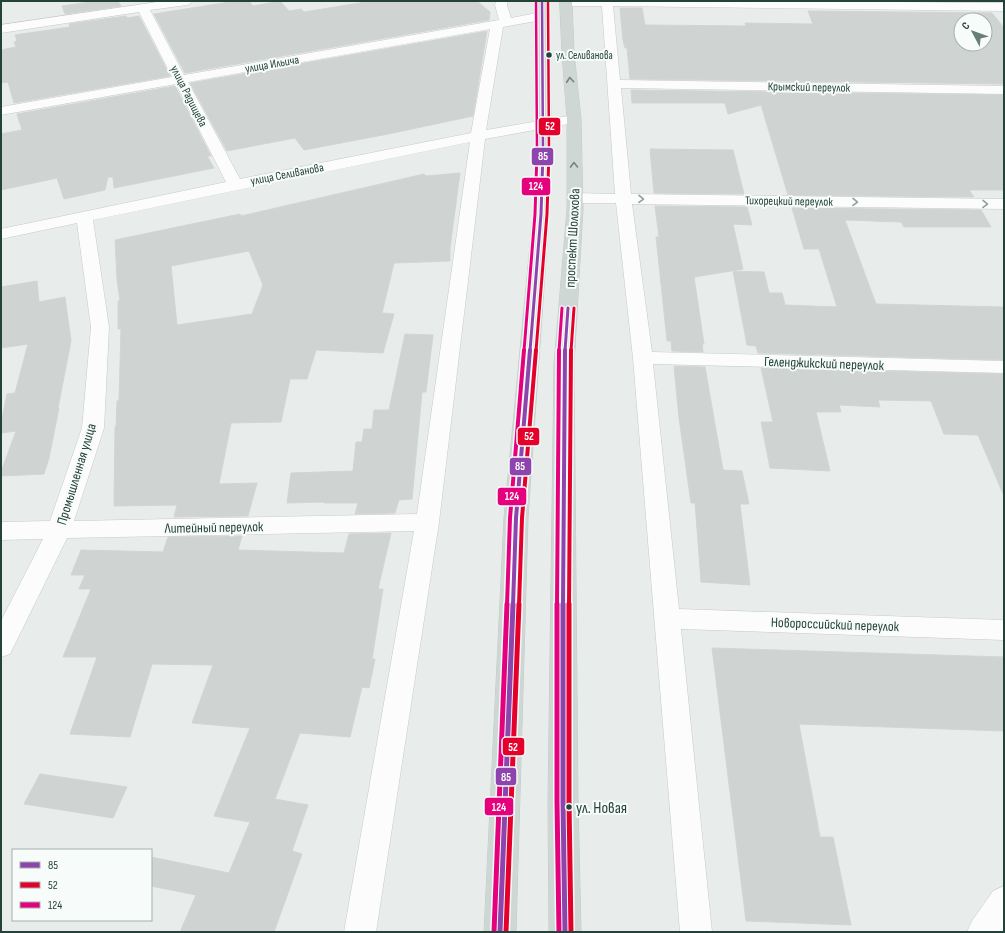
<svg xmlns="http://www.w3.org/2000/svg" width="1005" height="933" viewBox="0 0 1005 933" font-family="'Sofia Sans Condensed',sans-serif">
  <rect width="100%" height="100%" fill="#e8edeb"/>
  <!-- building -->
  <path fill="#cfd4d2" stroke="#d1d6d4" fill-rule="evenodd" d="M97 1H118L121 6 65 14 62 6Z
    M236 1H249L253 6 280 1 289 11 301 9 304 12 372 1H477L490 12 489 20 185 73 154 14Z
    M620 8H642L645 25 746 26 745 23 813 24 808 11 992 13 1004 28V84L630 79 627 48H625L623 40ZM961 20H985V44H961Z
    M126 16 127 18 139 16 170 76 14 103 8 82 1 83V50L16 47 14 42 17 41 15 35 70 27 69 24Z
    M487 31 473 116 388 134 304 150 295 138 227 151 190 83Z
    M175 86 211 156H207L214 168 114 188 113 177H108L105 190 64 199 57 178 1 190V134L22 130 17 114Z
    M631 90 1004 95V190H969L974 197 788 195 761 105 728 114 725 103H632Z
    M650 149 733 150 744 194 654 193Z
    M460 173 450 248V261L394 263 382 313 394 314 383 353 316 350 307 379H290L281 422 231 423 219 484 257 483 248 516 174 517 177 505 114 506 115 427H116L117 401 119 400 121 329H118V301H120L117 279 115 240 240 214 241 216 424 174 426 176ZM249 251 263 285 252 314 177 325 171 266Z
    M655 206 747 207 752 225 733 224 743 269 694 277 704 344H702L703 352 672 351 671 341H667L656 237H659Z
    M792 208 981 210 991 227H904L901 222 845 220 876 304 1004 307V360L758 353 756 346 747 345 733 271 764 272 769 293H782L785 305 837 307 819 249H804Z
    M37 281 39 302 65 297 71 341 58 408H59L49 458 44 474 1 476V472L16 431 1 433V424L7 394 15 393 28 344 1 348V287Z
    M405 334 433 335 426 392H422L412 499 399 500 395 513 355 514 358 503H324V502L287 503 291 473 353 471 356 442H362L364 429H372L374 410H389Z
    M674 366 705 367 723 470 742 471 749 504H740L750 585 701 582 695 503H691L679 418Z
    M761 368 1004 374V496L978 435 944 434 931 401 878 400 880 407 839 405 841 412H816L830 471 770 468 761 422H773Z
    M391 533 378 589H383L372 659H375L369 688 362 687 350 737 300 733 275 799 308 805 292 851 302 854 274 932H180L196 895 151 886V857L229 873 250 822 214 816 250 728 192 723 213 665 152 664 130 737 70 734 97 657H63L91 589H79L85 575H71L81 550 163 552 168 537 242 536 238 550 344 553 349 534Z
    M712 648 1004 657V731L799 724 820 837H833L851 925 746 921Z
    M40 774 127 787 113 818 24 804Z"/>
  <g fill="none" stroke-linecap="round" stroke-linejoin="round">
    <!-- minor casing -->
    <g stroke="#c5cac8" stroke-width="1">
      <path id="minor" d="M164 1H193L191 3 187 5 150 10 184 75 499 20 495 5 496 1H508L507 5 511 18 542 12 546 13 548 16 546 19 542 20 503 27 486 130 574 115 579 116 581 119 579 122 574 123 485 139 439 522 376 932H344L414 531 67 538 10 654 1 657V621L43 539 1 540V522L50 521 82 428 91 327 77 223 1 239V229L226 182 176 84 1 115V107L172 77 139 12 1 33V25ZM490 29 471 133 240 179 188 82ZM470 142 417 514 74 521 104 428 109 327 93 220Z
        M561 1H788L1004 3V11L613 6 620 80 1004 86V94L621 88 631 194 1004 199V209L632 204 652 352 1004 361V373L653 364 679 609 1004 620V640L681 629 712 932H680L633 358 616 203H574L568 201 566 198 568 195 574 193 615 194 602 6H566L562 4Z
        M1004 886V929L1002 932H967L972 921 993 891Z"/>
    </g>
    <!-- major casing -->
    <g stroke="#c3ccc9" stroke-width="1">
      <path id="major" d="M536 1H548L551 123 549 214 528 518 516 932H484L504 518 533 214 537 123Z
        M560 1H572L574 53 581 119 583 209 574 365 578 802 581 932H549L548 802 554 365 567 209V119L562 53Z"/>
    </g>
    <!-- minor -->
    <use href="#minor" fill="#fcfcfc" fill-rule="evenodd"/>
    <!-- major -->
    <use href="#major" fill="#cfd7d5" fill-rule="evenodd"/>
    <!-- bus-1-far3 casing -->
    <g stroke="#f7fbf9" stroke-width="4.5">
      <path id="bus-1-far3" d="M542 1 543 153"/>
    </g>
    <!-- bus-1-far2 casing -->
    <g stroke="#f7fbf9" stroke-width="5.5">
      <path id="bus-1-far2" d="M530 351 541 214 543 152
        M565 351 568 308"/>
    </g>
    <!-- bus-1-far1 casing -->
    <g stroke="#f7fbf9" stroke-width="7">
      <path id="bus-1-far1" d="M513 605 516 518 530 350
        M563 605 565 350"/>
    </g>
    <!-- bus-1 casing -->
    <g stroke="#f7fbf9" stroke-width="8">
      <path id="bus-1" d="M563 604V802L565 932
        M500 932 513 604"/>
    </g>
    <!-- bus-2-far3 casing -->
    <g stroke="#f7fbf9" stroke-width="4.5">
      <path id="bus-2-far3" d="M548 1 549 153"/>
    </g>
    <!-- bus-2-far2 casing -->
    <g stroke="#f7fbf9" stroke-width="5.5">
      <path id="bus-2-far2" d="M536 351 547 214 549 152
        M571 351 574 308"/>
    </g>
    <!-- bus-2-far1 casing -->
    <g stroke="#f7fbf9" stroke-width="7">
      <path id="bus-2-far1" d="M519 605 522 518 536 350
        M569 605 571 350"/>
    </g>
    <!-- bus-2 casing -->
    <g stroke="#f7fbf9" stroke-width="8">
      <path id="bus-2" d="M569 604V802L571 932
        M506 932 519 604"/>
    </g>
    <!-- bus-3-far3 casing -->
    <g stroke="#f7fbf9" stroke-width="4.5">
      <path id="bus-3-far3" d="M536 1 537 153"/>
    </g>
    <!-- bus-3-far2 casing -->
    <g stroke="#f7fbf9" stroke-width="5.5">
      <path id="bus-3-far2" d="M524 351 535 214 537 152
        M559 351 562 308"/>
    </g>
    <!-- bus-3-far1 casing -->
    <g stroke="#f7fbf9" stroke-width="7">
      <path id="bus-3-far1" d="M507 605 510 518 524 350
        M557 605 559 350"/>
    </g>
    <!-- bus-3 casing -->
    <g stroke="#f7fbf9" stroke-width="8">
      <path id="bus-3" d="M557 604V802L559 932
        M494 932 507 604"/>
    </g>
    <!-- bus-1-far3 -->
    <use href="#bus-1-far3" stroke="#8e44ad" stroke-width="2.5"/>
    <!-- bus-1-far2 -->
    <use href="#bus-1-far2" stroke="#8e44ad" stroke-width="3"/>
    <!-- bus-1-far1 -->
    <use href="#bus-1-far1" stroke="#8e44ad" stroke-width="4"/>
    <!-- bus-1 -->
    <use href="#bus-1" stroke="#8e44ad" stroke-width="5"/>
    <!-- bus-2-far3 -->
    <use href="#bus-2-far3" stroke="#e4002b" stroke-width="2.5"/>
    <!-- bus-2-far2 -->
    <use href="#bus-2-far2" stroke="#e4002b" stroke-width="3"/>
    <!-- bus-2-far1 -->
    <use href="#bus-2-far1" stroke="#e4002b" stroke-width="4"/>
    <!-- bus-2 -->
    <use href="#bus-2" stroke="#e4002b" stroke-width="5"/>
    <!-- bus-3-far3 -->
    <use href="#bus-3-far3" stroke="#e5007d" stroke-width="2.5"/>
    <!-- bus-3-far2 -->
    <use href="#bus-3-far2" stroke="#e5007d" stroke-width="3"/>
    <!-- bus-3-far1 -->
    <use href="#bus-3-far1" stroke="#e5007d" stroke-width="4"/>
    <!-- bus-3 -->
    <use href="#bus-3" stroke="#e5007d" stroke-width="5"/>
  </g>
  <!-- one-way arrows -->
  <defs><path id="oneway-chevron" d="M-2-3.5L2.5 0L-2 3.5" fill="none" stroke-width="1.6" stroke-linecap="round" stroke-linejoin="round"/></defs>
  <g stroke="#718580">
    <use href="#oneway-chevron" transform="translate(570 80) rotate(-95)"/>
    <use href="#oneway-chevron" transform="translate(574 165) rotate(-91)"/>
  </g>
  <g stroke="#909f9b">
    <use href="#oneway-chevron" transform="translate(641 199) rotate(1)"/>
    <use href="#oneway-chevron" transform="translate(855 202) rotate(1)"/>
    <use href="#oneway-chevron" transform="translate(985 204) rotate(1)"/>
  </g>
  <!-- markers -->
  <g fill="#24423a" stroke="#f7fbf9" stroke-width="1.5">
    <circle cx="549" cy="55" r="3.5"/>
    <circle cx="569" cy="807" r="3.5"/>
  </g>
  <g text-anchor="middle" stroke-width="4" stroke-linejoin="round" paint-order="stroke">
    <!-- far-bus labels -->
    <g font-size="11" fill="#24423a" stroke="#f7fbf9" text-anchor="start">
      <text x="556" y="59">ул. Селиванова</text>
    </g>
    <!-- far-street labels -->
    <g font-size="12" fill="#24423a" stroke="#f7fbf9">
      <text transform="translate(272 64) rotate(-10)" y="4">улица Ильича</text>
      <text transform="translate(809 87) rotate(1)" y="4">Крымский переулок</text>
      <text transform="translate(189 96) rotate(63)" y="4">улица Радищева</text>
      <text transform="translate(287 174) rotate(-11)" y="4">улица Селиванова</text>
      <text transform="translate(789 201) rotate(1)" y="4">Тихорецкий переулок</text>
    </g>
    <!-- street labels -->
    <g font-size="14" fill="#24423a" stroke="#f7fbf9">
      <text transform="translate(572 238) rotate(-87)" y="5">проспект Шолохова</text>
      <text transform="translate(824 363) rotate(2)" y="5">Геленджикский переулок</text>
      <text transform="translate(76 474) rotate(-73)" y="5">Промышленная улица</text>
      <text transform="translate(214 527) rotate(-1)" y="5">Литейный переулок</text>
      <text transform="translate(835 624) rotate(2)" y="5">Новороссийский переулок</text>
    </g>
    <!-- near-bus labels -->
    <g font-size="16" fill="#24423a" stroke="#f7fbf9" text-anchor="start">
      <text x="576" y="813">ул. Новая</text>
    </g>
  </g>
  <g stroke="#f7fbf9" stroke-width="1.5">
    <rect x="538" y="117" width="23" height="19" rx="4" fill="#e4002b"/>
    <rect x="531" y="147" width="23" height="19" rx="4" fill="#8e44ad"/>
    <rect x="521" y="177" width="30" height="19" rx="4" fill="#e5007d"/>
    <rect x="517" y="427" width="23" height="19" rx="4" fill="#e4002b"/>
    <rect x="509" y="457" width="23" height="19" rx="4" fill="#8e44ad"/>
    <rect x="497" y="487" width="30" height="19" rx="4" fill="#e5007d"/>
    <rect x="502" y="737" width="23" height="19" rx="4" fill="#e4002b"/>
    <rect x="495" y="767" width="22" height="19" rx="4" fill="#8e44ad"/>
    <rect x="484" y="797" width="30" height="19" rx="4" fill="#e5007d"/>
  </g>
  <g font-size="11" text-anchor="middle" font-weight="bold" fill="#fff">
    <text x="550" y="130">52</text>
    <text x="543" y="160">85</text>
    <text x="536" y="190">124</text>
    <text x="529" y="440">52</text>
    <text x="520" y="470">85</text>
    <text x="512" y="500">124</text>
    <text x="513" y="751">52</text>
    <text x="506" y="781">85</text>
    <text x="499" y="811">124</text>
  </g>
  <!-- border -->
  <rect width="1005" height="933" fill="none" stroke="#24423a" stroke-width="4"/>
  <!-- legend -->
  <rect x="12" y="849" width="140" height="72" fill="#f7fbf9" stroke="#a3b1ad"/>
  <rect x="20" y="862" width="20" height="6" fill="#8e44ad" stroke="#a3b1ad"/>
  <text x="48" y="869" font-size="12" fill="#24423a">85</text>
  <rect x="20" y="882" width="20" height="6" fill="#e4002b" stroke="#a3b1ad"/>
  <text x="48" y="889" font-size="12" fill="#24423a">52</text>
  <rect x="20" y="902" width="20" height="6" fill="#e5007d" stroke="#a3b1ad"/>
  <text x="48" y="909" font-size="12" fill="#24423a">124</text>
  <!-- north arrow -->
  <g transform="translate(973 32) rotate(311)"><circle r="19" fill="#f7fbf9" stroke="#a3b1ad"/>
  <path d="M0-3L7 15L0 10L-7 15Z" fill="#697e78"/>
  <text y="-6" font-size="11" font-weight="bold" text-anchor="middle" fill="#24423a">С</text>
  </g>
</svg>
